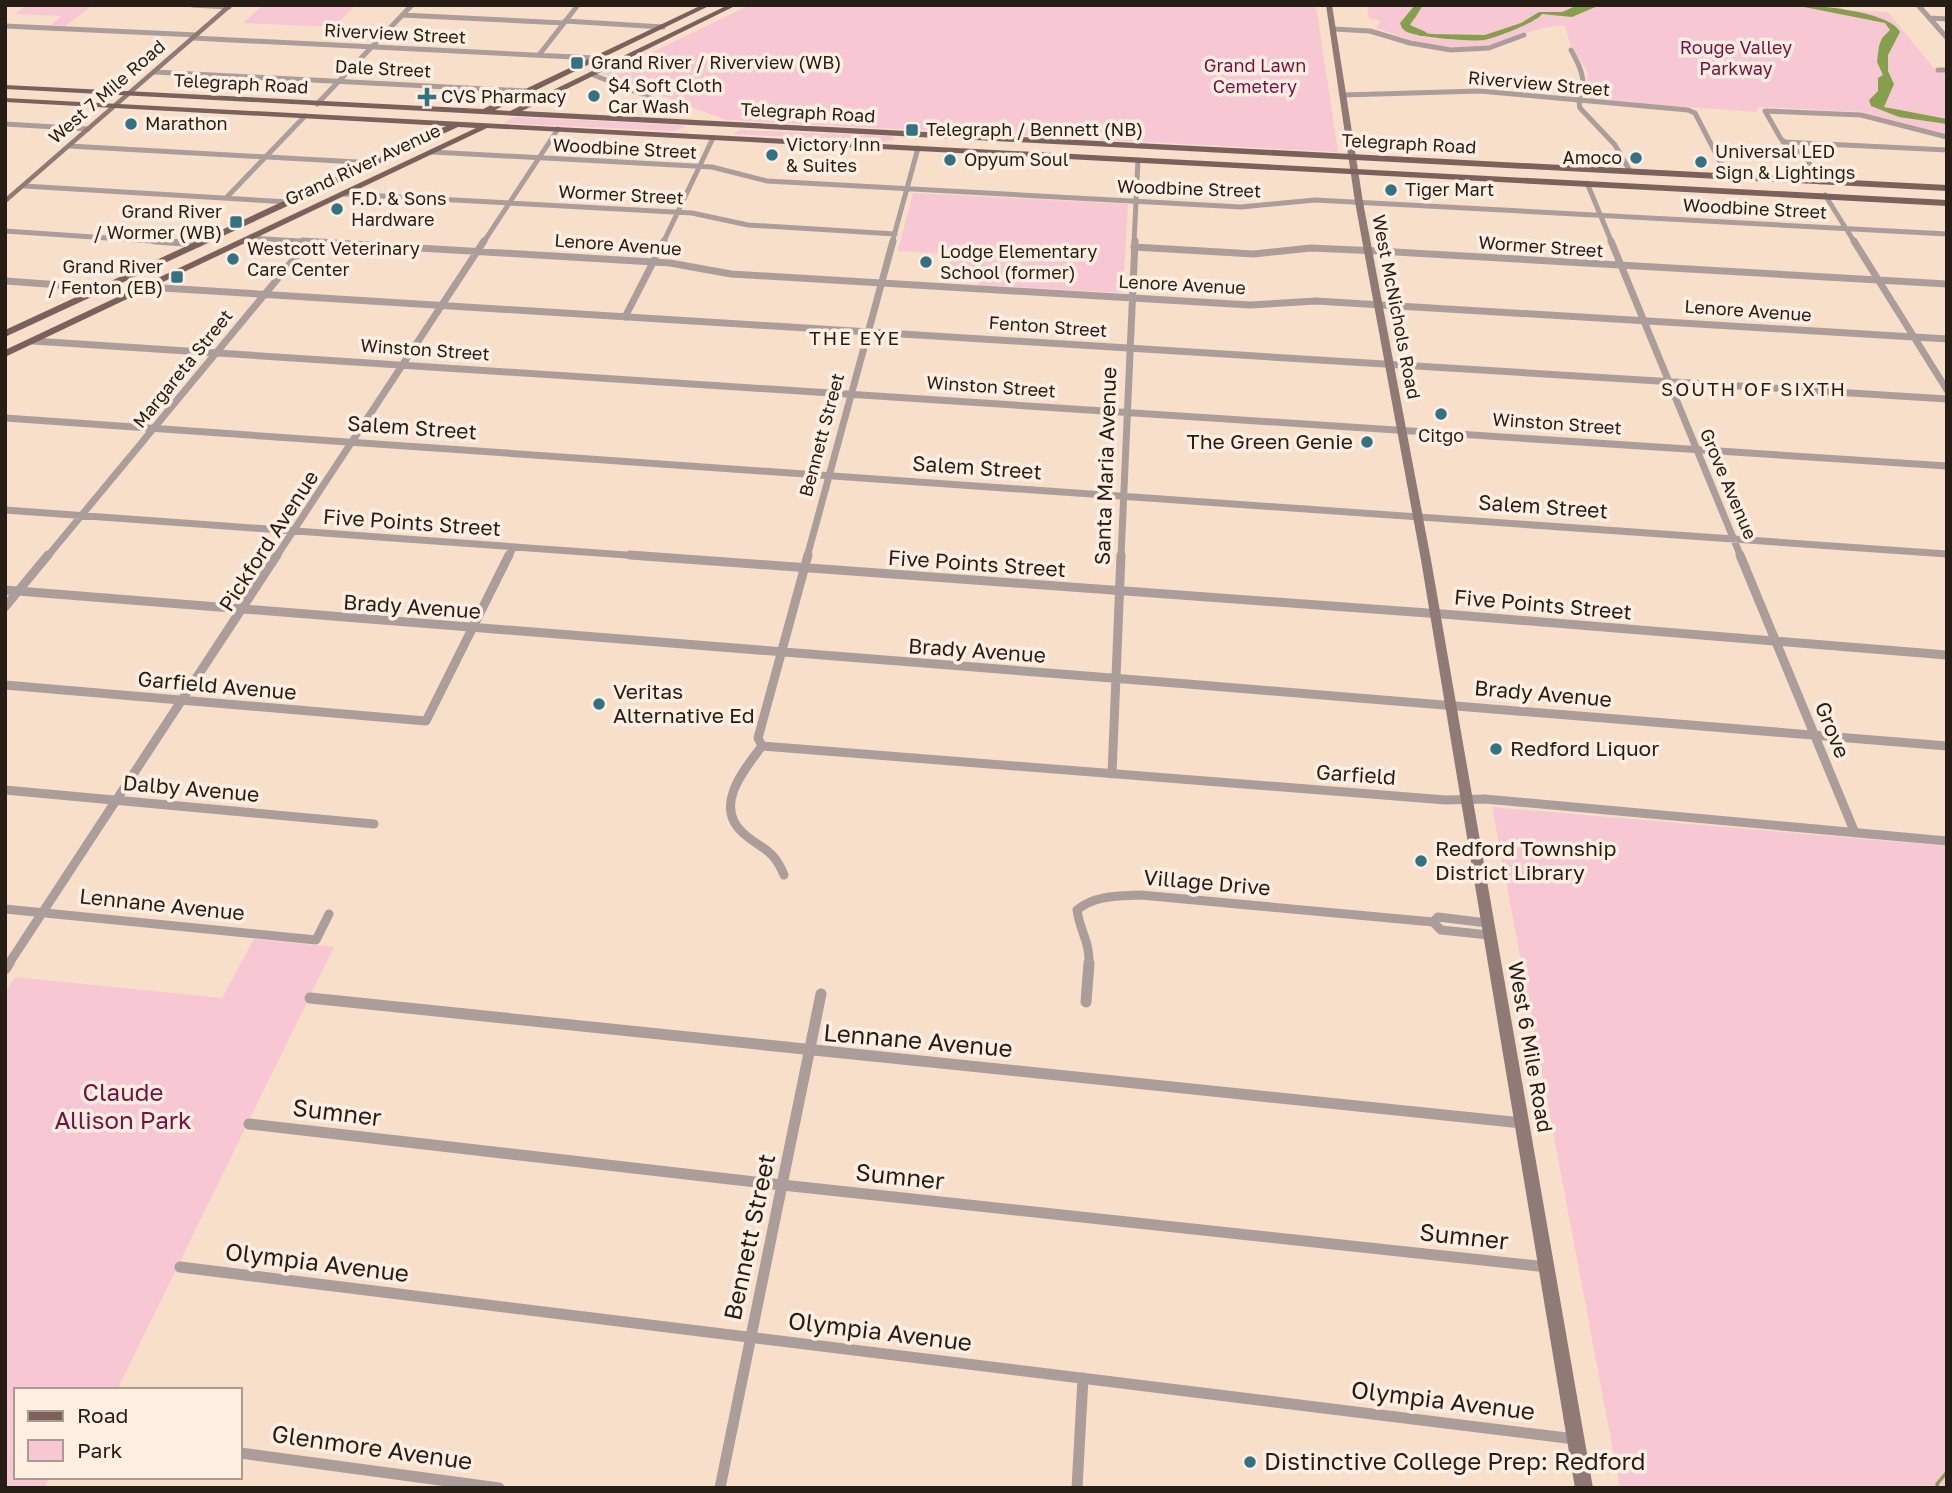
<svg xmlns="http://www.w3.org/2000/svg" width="1952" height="1493" viewBox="0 0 1952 1493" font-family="'Golos Text',sans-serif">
  <rect width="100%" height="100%" fill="#f8dfca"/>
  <!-- green -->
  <path fill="#f7c8d3" d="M27 5H93L65 26 51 25 62 16 15 14Z
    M263 5H356L333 27 243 23Z
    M750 5H1316L1338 152 726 120 601 73 644 53 648 54Z
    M1367 5H1839L1844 10 1888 12 1937 72H1947V134L1862 112 1761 107 1757 108V112L1585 100 1588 73 1570 43 1565 26C1545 23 1508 41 1487 46 1448 56 1411 40 1376 28L1381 21 1369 18Z
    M515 117 680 125 685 127 674 131 503 123Z
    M740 130 891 136 896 139 883 142 733 134Z
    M913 193 1128 204 1123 293 978 285 980 274 947 272 950 254 898 251Z
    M1492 807 1947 846V1488H1620Z
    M254 939 334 947 117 1390H16V1477H50L44 1488H5V992L15 977 222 998Z"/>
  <!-- water -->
  <path fill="#85a04a" d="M1415 5 1422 6 1415 18 1403 22 1408 29 1431 34 1485 35 1521 23 1539 12H1562L1578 5H1600L1572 17 1542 14C1539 21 1495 38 1484 40 1472 42 1417 37 1407 32 1402 29 1402 28 1400 23Z
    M1794 5C1816 5 1890 11 1900 32L1888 55V71L1894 84 1884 107 1947 119V124L1899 117 1871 106 1869 100 1878 91V78L1883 75 1877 62 1879 46 1882 38 1890 30 1885 23Z"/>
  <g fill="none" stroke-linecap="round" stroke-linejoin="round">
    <!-- stream -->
    <path stroke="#85a04a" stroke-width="3.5" d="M1938 1488 1937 1484 1947 1472"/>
    <!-- river -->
    <path fill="#85a04a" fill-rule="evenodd" d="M1415 5H1423L1410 25 1426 32V36H1420L1401 26Z"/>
    <!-- street-far3 -->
    <path stroke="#ab9d9a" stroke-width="5" d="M192 5 229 7
      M1918 5 1947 38
      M402 15 564 23
      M1929 18 1947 19
      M565 21 663 27
      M5 26 197 35
      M1333 29 1370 31 1410 43 1451 50 1489 48 1524 35
      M193 38 594 58
      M1571 50C1577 61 1583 72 1583 84 1582 94 1577 99 1580 108L1615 145 1630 171
      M539 55 578 5
      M1938 70H1947
      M154 72 526 91
      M591 74 649 97
      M1343 95 1480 91 1688 110 1695 113 1728 177
      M317 104 412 5
      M5 124 88 129
      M1783 142 1947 150
      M69 146 375 163
      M432 152 712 167 767 181 1241 207 1315 200 1947 234
      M1821 182 1806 158 1781 139 1765 111 1861 115 1947 137
      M1587 183 1612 243
      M24 186 289 202
      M344 194 692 213 748 225 895 234
      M1825 195 1855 243
      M226 198 305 116
      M5 231 181 243
      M250 238 332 243
      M483 243 558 129
      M663 243 713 138
      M892 243 918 148
      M1134 243 1138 160"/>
    <!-- street-far2 -->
    <path stroke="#ab9d9a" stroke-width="7" d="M155 241 198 244
      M303 241 670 263 731 274 1250 305 1316 301 1947 339
      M1611 241 1741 557
      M1854 241 1947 390
      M1134 247 1254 254 1311 248 1378 251 1947 284
      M5 281 102 288
      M146 287 1947 399
      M625 317 664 241
      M33 341 1947 466
      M5 418 1947 554
      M5 510 654 557
      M47 557 308 242
      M276 557 484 241
      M508 557 513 548
      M807 557 893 241
      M1121 557 1135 241"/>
    <!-- street-far1 -->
    <path stroke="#ab9d9a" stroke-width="9" d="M630 555 1455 615 1947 655
      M1740 555 1855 833
      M5 590C652 645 1300 690 1947 746
      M5 607 48 555
      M5 685 426 721 509 555
      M762 746 1446 800 1485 799 1947 841
      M762 746 758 738 808 555
      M762 746C744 770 713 806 743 833 762 850 773 848 784 875
      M1112 774 1121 555
      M5 790 374 824
      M5 909 316 940 329 914
      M1487 923 1438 917 1433 922 1441 930 1489 935
      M8 965 277 555
      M1089 965C1090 941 1080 932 1077 910 1095 895 1119 896 1141 895L1433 922"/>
    <!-- street -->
    <path stroke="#ab9d9a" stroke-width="11" d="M5 969 9 963
      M310 998 1522 1123
      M1086 1002 1089 963
      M249 1124 782 1185 1547 1267
      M180 1267 1575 1439
      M240 1453 499 1488
      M720 1488 821 994
      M1077 1488 1083 1378"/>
    <!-- secondary -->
    <path fill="#8f7a76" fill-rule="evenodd" d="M227 5H234L5 204V198Z
      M1326 5H1332L1363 202 1431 560 1593 1488H1575L1421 560 1355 202Z"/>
    <!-- primary -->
    <path fill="#7a615c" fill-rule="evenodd" d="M702 5H711L495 110 510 111 728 5H737L522 111 1947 185V191L5 89V85L483 109Z
      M5 98 1947 200V206L487 128 5 357V350L476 128 458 127 5 337V330L446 126 5 102Z"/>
  </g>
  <!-- markers -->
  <g fill="#307384" stroke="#feefe2" stroke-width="2.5">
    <rect x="570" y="56" width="14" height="14" rx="3.5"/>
    <circle cx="594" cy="96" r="7"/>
    <path d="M423.5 86.5h7v7h7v7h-7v7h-7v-7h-7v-7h7z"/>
    <circle cx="131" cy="124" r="7"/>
    <rect x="905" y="123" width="14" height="14" rx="3.5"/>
    <circle cx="772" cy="155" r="7"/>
    <circle cx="1636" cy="158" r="7"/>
    <circle cx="950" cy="160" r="7"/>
    <circle cx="1701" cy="162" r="7"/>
    <circle cx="1391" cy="190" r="7"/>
    <circle cx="337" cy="209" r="7"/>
    <rect x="229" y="215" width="14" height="14" rx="3.5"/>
    <circle cx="233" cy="259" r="7"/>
    <circle cx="926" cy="262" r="7"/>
    <rect x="170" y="270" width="14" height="14" rx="3.5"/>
    <circle cx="1441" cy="414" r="7"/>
    <circle cx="1367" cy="442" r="7"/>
    <circle cx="599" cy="704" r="7"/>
    <circle cx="1496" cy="749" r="7"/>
    <circle cx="1421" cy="861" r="7"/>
    <circle cx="1250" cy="1462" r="7"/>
  </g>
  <g text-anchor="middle" stroke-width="7" stroke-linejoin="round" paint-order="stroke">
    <!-- far-street labels -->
    <g font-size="18" fill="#261d15" stroke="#feefe2">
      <text transform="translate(395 34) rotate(3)" y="6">Riverview Street</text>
      <text transform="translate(383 69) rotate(3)" y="6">Dale Street</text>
      <text transform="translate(241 84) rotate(3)" y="6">Telegraph Road</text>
      <text transform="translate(1539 84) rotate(5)" y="6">Riverview Street</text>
      <text transform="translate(107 92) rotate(-41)" y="6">West 7 Mile Road</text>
      <text transform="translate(808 113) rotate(3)" y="6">Telegraph Road</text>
      <text transform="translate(1409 144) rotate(3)" y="6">Telegraph Road</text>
      <text transform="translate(625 149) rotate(3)" y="6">Woodbine Street</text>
      <text transform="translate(363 165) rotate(-25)" y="6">Grand River Avenue</text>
      <text transform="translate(1189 189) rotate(2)" y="6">Woodbine Street</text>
      <text transform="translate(621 195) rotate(3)" y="6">Wormer Street</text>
      <text transform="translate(1755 209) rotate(3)" y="6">Woodbine Street</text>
      <text transform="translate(618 245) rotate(4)" y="6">Lenore Avenue</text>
      <text transform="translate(1541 247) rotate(4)" y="6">Wormer Street</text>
      <text transform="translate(1182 285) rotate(3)" y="6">Lenore Avenue</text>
      <text transform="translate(1396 307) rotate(79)" y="6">West McNichols Road</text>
      <text transform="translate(1748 311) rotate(4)" y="6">Lenore Avenue</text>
      <text transform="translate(1048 327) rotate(4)" y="6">Fenton Street</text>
      <text transform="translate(425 350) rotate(4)" y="6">Winston Street</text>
      <text transform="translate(183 369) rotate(-51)" y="6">Margareta Street</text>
      <text transform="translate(991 387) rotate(4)" y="6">Winston Street</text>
      <text transform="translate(1557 424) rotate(4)" y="6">Winston Street</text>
      <text transform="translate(822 435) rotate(-75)" y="6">Bennett Street</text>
      <text transform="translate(1728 484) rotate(67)" y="6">Grove Avenue</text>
    </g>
    <!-- far-park labels -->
    <g font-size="18" fill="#7e0d3f" stroke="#feefe2">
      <text x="1736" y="54">Rouge Valley<tspan x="1736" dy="21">Parkway</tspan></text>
      <text x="1255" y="72">Grand Lawn<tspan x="1255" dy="21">Cemetery</tspan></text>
    </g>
    <!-- far-poi labels -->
    <g font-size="18" fill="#261d15" stroke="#feefe2" text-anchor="start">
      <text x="591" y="69">Grand River / Riverview (WB)</text>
      <text x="608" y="92">$4 Soft Cloth<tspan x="608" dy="21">Car Wash</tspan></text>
      <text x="441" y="103">CVS Pharmacy</text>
      <text x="145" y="130">Marathon</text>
      <text x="926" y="136">Telegraph / Bennett (NB)</text>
      <text x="786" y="151">Victory Inn<tspan x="786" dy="21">&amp; Suites</tspan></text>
      <text x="1715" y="158">Universal LED<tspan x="1715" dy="21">Sign &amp; Lightings</tspan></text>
      <text x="1622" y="164" text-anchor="end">Amoco</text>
      <text x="964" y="166">Opyum Soul</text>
      <text x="1405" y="196">Tiger Mart</text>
      <text x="351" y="205">F.D. &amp; Sons<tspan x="351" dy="21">Hardware</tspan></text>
      <text x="222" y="218" text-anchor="end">Grand River<tspan x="222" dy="21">/ Wormer (WB)</tspan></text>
      <text x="247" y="255">Westcott Veterinary<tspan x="247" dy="21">Care Center</tspan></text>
      <text x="940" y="258">Lodge Elementary<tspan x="940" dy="21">School (former)</tspan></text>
      <text x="163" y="273" text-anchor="end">Grand River<tspan x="163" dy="21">/ Fenton (EB)</tspan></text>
      <text x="1441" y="442" text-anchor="middle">Citgo</text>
    </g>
    <!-- far-neighbourhood labels -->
    <g font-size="19" letter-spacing="2" fill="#261d15" stroke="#feefe2">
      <text x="855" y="345">THE EYE</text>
      <text x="1754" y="396">SOUTH OF SIXTH</text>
    </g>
    <!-- street labels -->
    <g font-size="21" fill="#261d15" stroke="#feefe2">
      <text transform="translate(412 428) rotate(4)" y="7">Salem Street</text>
      <text transform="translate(1106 466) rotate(-88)" y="7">Santa Maria Avenue</text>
      <text transform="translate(977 468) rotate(4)" y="7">Salem Street</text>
      <text transform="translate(1543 507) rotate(4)" y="7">Salem Street</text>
      <text transform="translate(412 523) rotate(4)" y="7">Five Points Street</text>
      <text transform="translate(269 541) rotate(-57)" y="7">Pickford Avenue</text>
      <text transform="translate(977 564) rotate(4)" y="7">Five Points Street</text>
      <text transform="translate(1543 605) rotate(5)" y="7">Five Points Street</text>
      <text transform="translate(412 607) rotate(4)" y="7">Brady Avenue</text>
      <text transform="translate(977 651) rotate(4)" y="7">Brady Avenue</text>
      <text transform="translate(217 686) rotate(5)" y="7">Garfield Avenue</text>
      <text transform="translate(1543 694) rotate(5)" y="7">Brady Avenue</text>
      <text transform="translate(1832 730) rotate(68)" y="7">Grove</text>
      <text transform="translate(1356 775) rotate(4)" y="7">Garfield</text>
      <text transform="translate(191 789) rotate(5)" y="7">Dalby Avenue</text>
      <text transform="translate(1207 883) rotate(5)" y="7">Village Drive</text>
      <text transform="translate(162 905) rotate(6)" y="7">Lennane Avenue</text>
      <text transform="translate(1530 1047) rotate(80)" y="7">West 6 Mile Road</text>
    </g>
    <!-- poi labels -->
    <g font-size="21" fill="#261d15" stroke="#feefe2" text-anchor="start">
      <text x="1353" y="449" text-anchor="end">The Green Genie</text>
      <text x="613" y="699">Veritas<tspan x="613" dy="24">Alternative Ed</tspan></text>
      <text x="1510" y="756">Redford Liquor</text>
      <text x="1435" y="856">Redford Township<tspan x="1435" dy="24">District Library</tspan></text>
    </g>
    <!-- near-street labels -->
    <g font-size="24" fill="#261d15" stroke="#feefe2">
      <text transform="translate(918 1041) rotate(5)" y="8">Lennane Avenue</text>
      <text transform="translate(337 1113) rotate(7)" y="8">Sumner</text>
      <text transform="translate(900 1177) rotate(6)" y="8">Sumner</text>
      <text transform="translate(750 1237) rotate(-78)" y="8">Bennett Street</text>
      <text transform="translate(1464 1237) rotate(6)" y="8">Sumner</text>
      <text transform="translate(317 1263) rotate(7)" y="8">Olympia Avenue</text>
      <text transform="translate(880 1332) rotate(7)" y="8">Olympia Avenue</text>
      <text transform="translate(1443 1401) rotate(7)" y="8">Olympia Avenue</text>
      <text transform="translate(372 1448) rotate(8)" y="8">Glenmore Avenue</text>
    </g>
    <!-- near-park labels -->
    <g font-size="24" fill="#7e0d3f" stroke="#feefe2">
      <text x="123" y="1101">Claude<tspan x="123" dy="28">Allison Park</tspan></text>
    </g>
    <!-- near-poi labels -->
    <g font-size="24" fill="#261d15" stroke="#feefe2" text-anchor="start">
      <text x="1264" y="1470">Distinctive College Prep: Redford</text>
    </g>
  </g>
  <!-- border -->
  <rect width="1952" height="1493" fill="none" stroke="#261d15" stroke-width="14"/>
  <!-- legend -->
  <rect x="14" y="1388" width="228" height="91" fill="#feefe2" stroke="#a89b90" stroke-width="2"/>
  <rect x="28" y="1411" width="35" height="10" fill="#7a615c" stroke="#a89b90" stroke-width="2"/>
  <text x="77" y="1423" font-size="21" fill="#261d15">Road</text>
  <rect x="28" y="1440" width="35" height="21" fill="#f7c8d3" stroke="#a89b90" stroke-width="2"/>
  <text x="77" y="1458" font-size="21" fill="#261d15">Park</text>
</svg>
